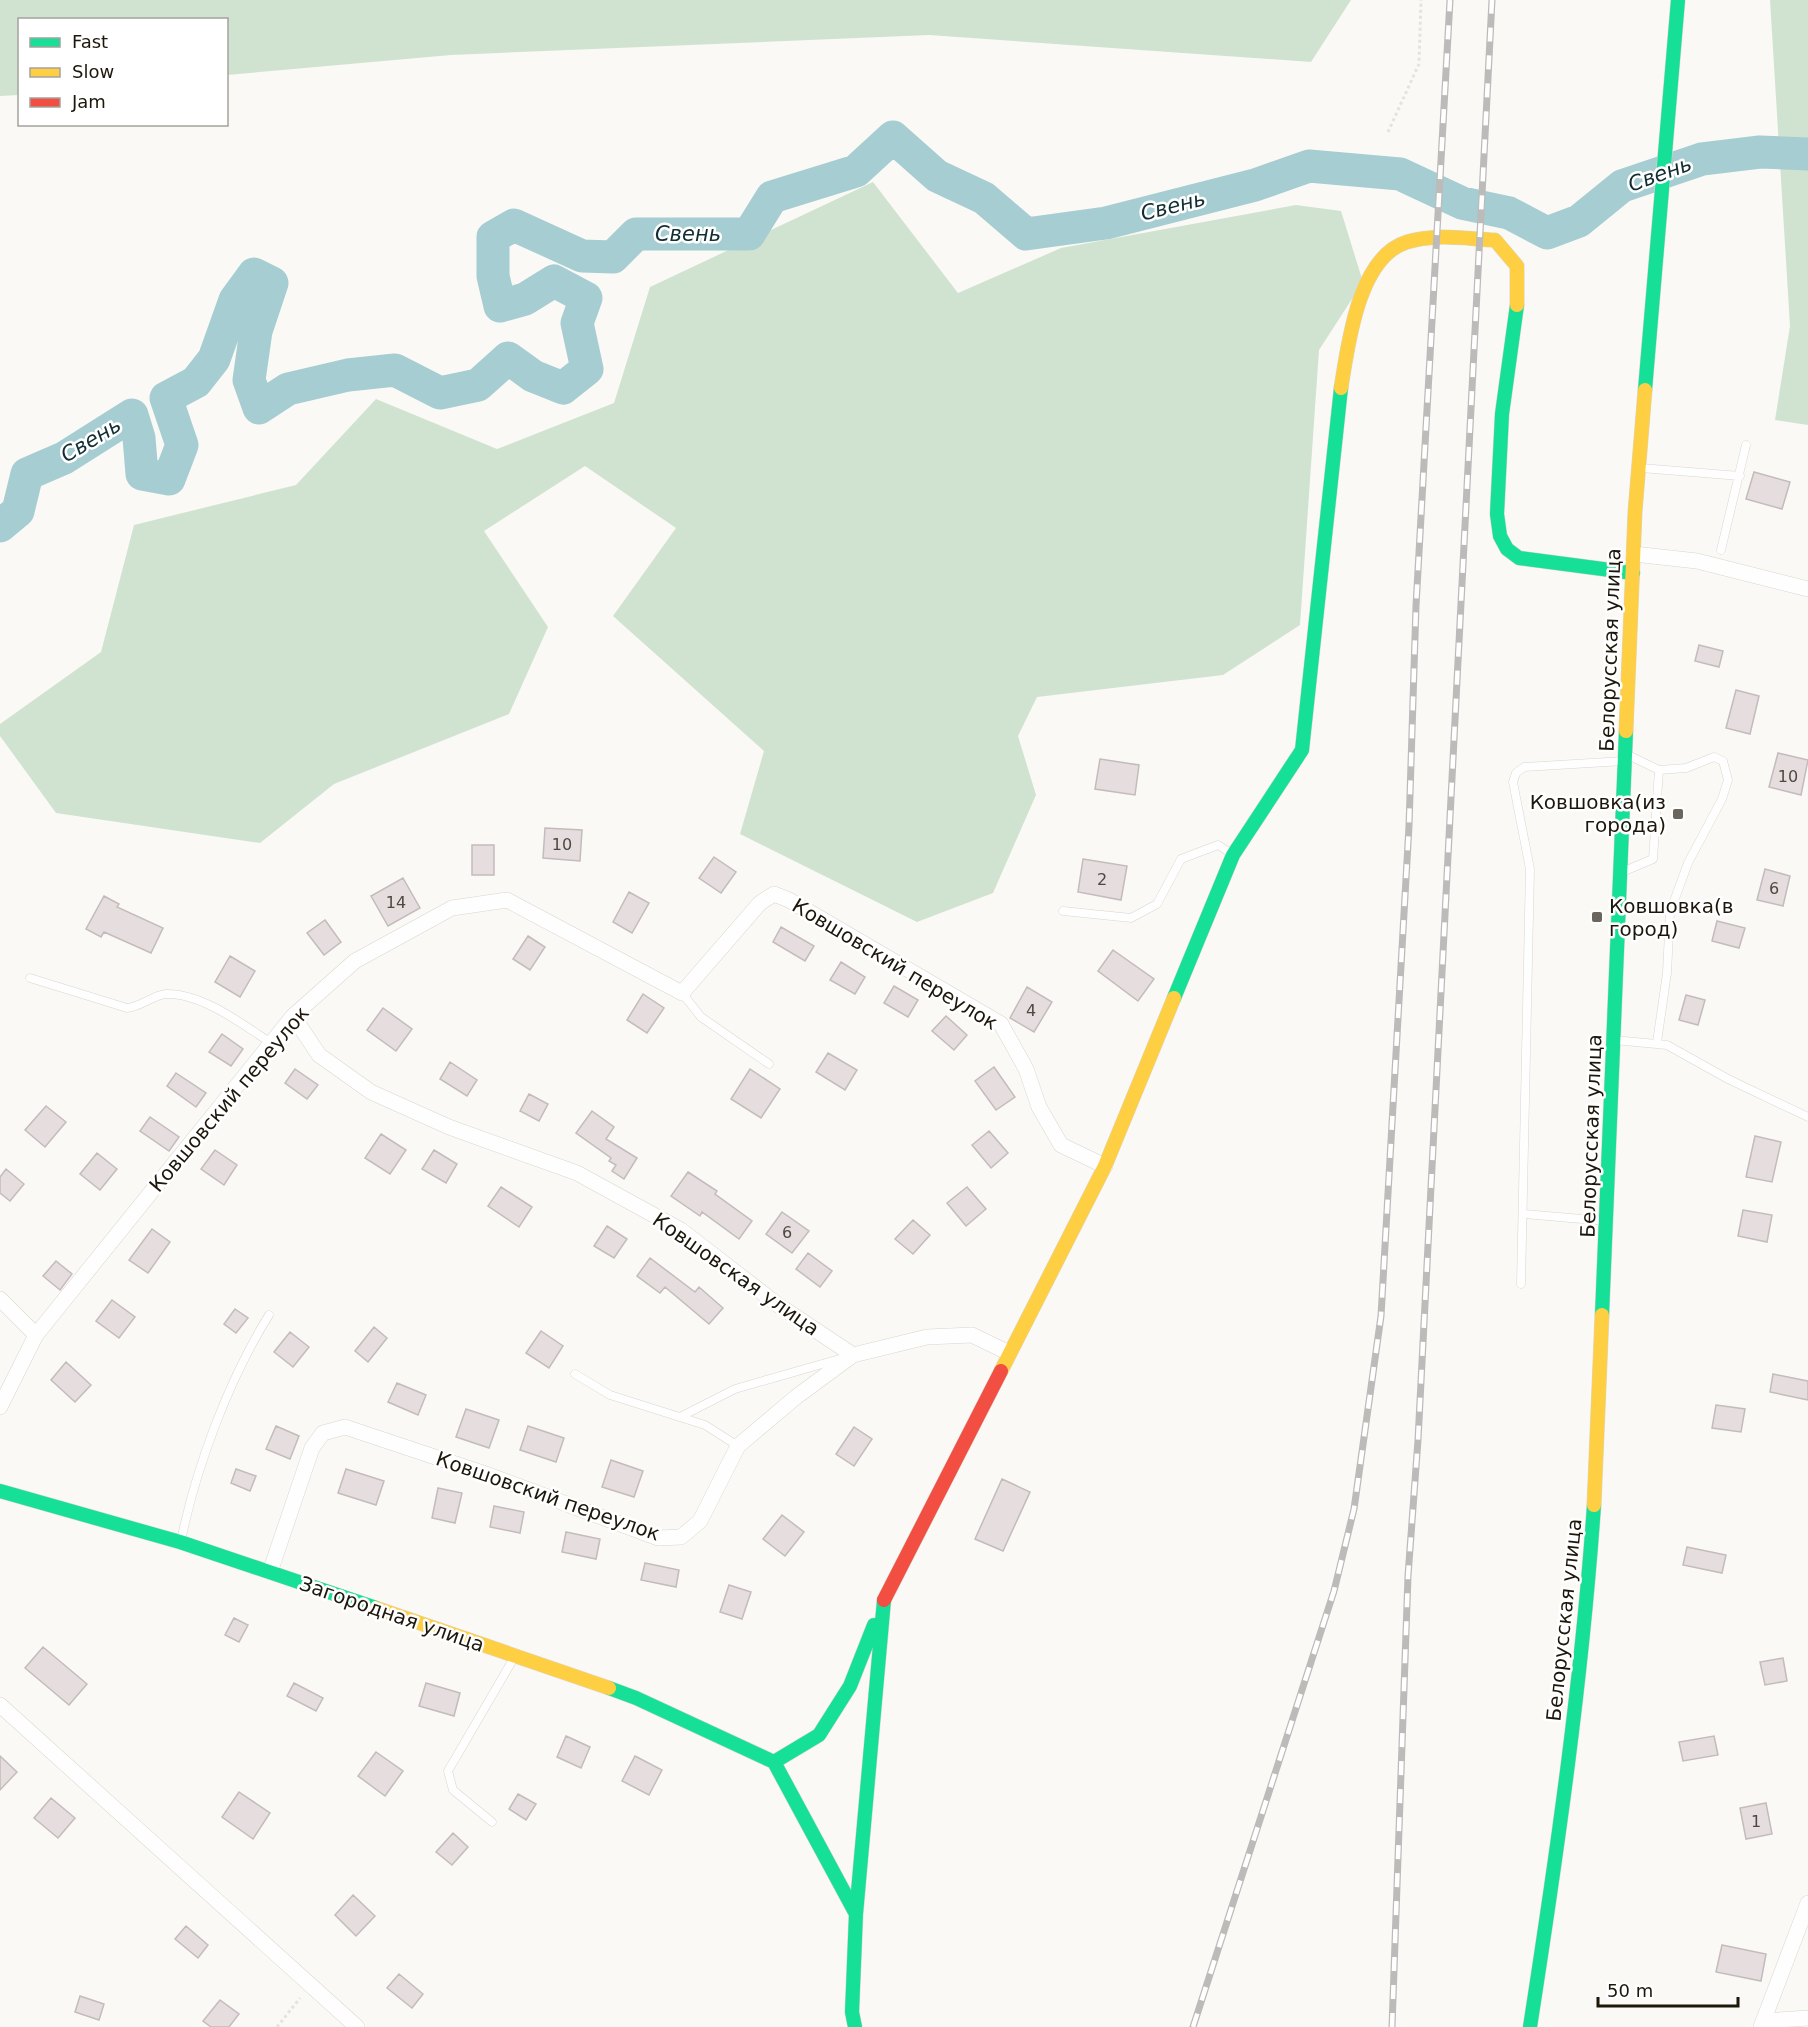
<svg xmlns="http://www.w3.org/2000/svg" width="1808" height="2027" viewBox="0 0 1808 2027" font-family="'DejaVu Sans',sans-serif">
  <rect width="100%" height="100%" fill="#fbf9f5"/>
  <!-- forest -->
  <path fill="#d0e3d0" d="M0 0H1351L1311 62 929 35 451 55 227 75 226 20H20L19 95 0 96Z
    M1770 0H1808V425L1775 420 1790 326Z
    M873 182 958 293 1061 248 1296 205 1341 211 1363 282 1319 350 1300 625 1223 675 1037 697 1018 736 1036 795 993 893 917 922 740 834 764 751 613 616 676 528 585 466 484 531 548 627 509 714 334 784 260 843 56 813 0 736V724L101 652 134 525 296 485 376 399 497 449 614 403 650 287Z"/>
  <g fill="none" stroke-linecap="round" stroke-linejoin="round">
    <!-- river -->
    <path stroke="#a6cdd1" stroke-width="33" d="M0 526 18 511 27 474 64 458 132 415 139 438 142 474 169 479 182 445 166 398 196 382 214 359 235 300 254 274 272 283 256 331 249 380 259 408 288 389 348 375 395 370 440 393 478 385 508 358 533 376 563 388 587 369 577 323 586 298 554 281 525 299 500 306 493 276V237L514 225 582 256 613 257 636 234H749L772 197 856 171 893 137 937 176 984 198 1026 234 1106 223 1255 185 1309 166 1400 174 1462 203 1509 213 1547 233 1579 221 1622 186 1702 159 1760 152 1808 154"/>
  </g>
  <!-- building -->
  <path fill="#e5ddde" stroke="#c3bbbc" stroke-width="1.5" d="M1754 472 1790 482 1782 509 1746 499Z
    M1699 645 1723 651 1719 667 1695 661Z
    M1736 690 1759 696 1750 734 1726 728Z
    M1778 753 1808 760 1801 795 1769 787Z
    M1100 759 1139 765 1135 795 1095 789Z
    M545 828 582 830 580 861 543 858Z
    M472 845H494V875H472Z
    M714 857 736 872 721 893 699 878Z
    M1083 859 1127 866 1121 900 1078 892Z
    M1765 869 1790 876 1783 906 1757 900Z
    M403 878 420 908 388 926 371 896Z
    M629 892 649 903 632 933 613 922Z
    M104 896 119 904 117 907 163 928 151 953 104 932 101 937 86 929Z
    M325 920 341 942 324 955 307 933Z
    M1717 921 1745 928 1739 948 1712 941Z
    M781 927 814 946 805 961 773 942Z
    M528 936 545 947 530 970 513 959Z
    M1113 950 1154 979 1138 1001 1098 971Z
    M230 956 255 971 240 997 215 982Z
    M841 962 865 977 855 994 830 980Z
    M894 986 918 1000 908 1017 884 1003Z
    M1027 987 1052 1002 1034 1032 1010 1018Z
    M643 994 664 1008 647 1033 627 1020Z
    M1686 995 1705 1000 1698 1025 1679 1020Z
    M383 1008 412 1029 396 1051 367 1030Z
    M946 1016 967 1035 954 1050 932 1031Z
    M222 1034 243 1049 231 1066 209 1052Z
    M828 1053 857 1070 845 1090 816 1072Z
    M450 1062 477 1080 467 1096 440 1079Z
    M994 1067 1015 1097 996 1110 975 1081Z
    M295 1069 318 1085 307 1099 285 1083Z
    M750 1069 780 1089 761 1118 731 1099Z
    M176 1073 206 1093 196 1107 167 1086Z
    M529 1094 548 1104 539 1121 520 1111Z
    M46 1106 66 1122 45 1147 25 1130Z
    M592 1111 614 1127 606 1139 637 1158 624 1179 612 1171 616 1165 609 1161 611 1158 576 1133Z
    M150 1117 179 1137 169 1151 140 1131Z
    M989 1131 1008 1153 991 1168 972 1145Z
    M381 1134 406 1150 390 1174 365 1158Z
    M1755 1136 1781 1142 1772 1182 1746 1177Z
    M215 1150 237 1165 224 1185 201 1169Z
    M434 1150 457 1164 446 1183 422 1169Z
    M97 1153 117 1169 100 1190 80 1174Z
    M6 1169 24 1184 10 1201 0 1193V1177Z
    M688 1172 717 1191 715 1194 752 1221 739 1239 702 1212 700 1216 671 1196Z
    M501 1187 532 1207 519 1227 488 1206Z
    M967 1187 986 1209 966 1226 947 1203Z
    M1743 1210 1772 1215 1767 1242 1738 1236Z
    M782 1212 809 1231 792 1253 766 1234Z
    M913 1220 930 1235 913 1254 895 1239Z
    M607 1226 627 1239 614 1258 594 1246Z
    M152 1229 170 1242 148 1273 129 1260Z
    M808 1253 832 1271 820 1287 796 1269Z
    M650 1258 695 1292 699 1287 723 1308 709 1324 665 1287 660 1293 637 1276Z
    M56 1261 72 1274 60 1290 43 1276Z
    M112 1300 135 1317 119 1338 96 1321Z
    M235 1309 248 1318 236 1333 224 1324Z
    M374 1327 387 1338 368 1362 355 1351Z
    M541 1331 563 1346 549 1368 526 1353Z
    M290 1332 309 1347 293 1367 274 1352Z
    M66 1362 91 1385 75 1402 51 1380Z
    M1773 1374 1808 1381V1400L1770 1392Z
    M397 1383 426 1395 418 1415 388 1402Z
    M1716 1405 1745 1409 1741 1432 1712 1428Z
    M466 1409 499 1420 489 1448 456 1437Z
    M276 1426 299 1436 290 1459 266 1449Z
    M528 1426 564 1438 556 1462 520 1450Z
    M854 1427 872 1439 854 1466 836 1454Z
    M611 1460 643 1471 634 1497 602 1487Z
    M236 1469 256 1476 250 1491 231 1483Z
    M346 1469 384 1481 376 1505 338 1493Z
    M1002 1479 1030 1492 1003 1551 975 1539Z
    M438 1488 462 1493 455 1523 432 1518Z
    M494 1506 524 1512 520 1533 490 1527Z
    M782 1515 804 1532 785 1556 763 1539Z
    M566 1532 600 1539 596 1559 562 1552Z
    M1687 1547 1726 1555 1722 1573 1683 1565Z
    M645 1563 679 1570 676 1587 641 1580Z
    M729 1585 751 1592 742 1619 720 1612Z
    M234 1618 248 1625 239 1642 225 1635Z
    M43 1647 87 1684 69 1705 25 1668Z
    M1783 1658 1787 1681 1765 1685 1760 1662Z
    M294 1683 323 1698 316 1711 287 1696Z
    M426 1683 460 1693 454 1716 419 1706Z
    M566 1736 590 1747 581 1768 557 1757Z
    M1714 1736 1718 1755 1683 1761 1679 1742Z
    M376 1752 403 1771 385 1796 358 1776Z
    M0 1756 17 1772 0 1790Z
    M635 1756 662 1770 649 1795 622 1781Z
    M239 1792 270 1813 253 1839 222 1817Z
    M518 1794 536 1804 526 1820 509 1809Z
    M51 1798 75 1818 58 1838 34 1818Z
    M1766 1803 1772 1834 1746 1839 1740 1808Z
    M453 1833 468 1847 452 1865 436 1852Z
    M353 1895 375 1916 356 1936 335 1915Z
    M186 1926 208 1945 198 1958 175 1939Z
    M1722 1945 1766 1954 1761 1981 1716 1972Z
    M399 1974 423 1994 412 2008 387 1988Z
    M80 1996 104 2004 99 2020 75 2012Z
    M220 2000 239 2014 229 2027H211L203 2021Z"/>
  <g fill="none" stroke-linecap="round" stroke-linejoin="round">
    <!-- lane casing -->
    <g stroke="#dad6ce" stroke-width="9">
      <path id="lane" d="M1641 468 1740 476
        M1721 550 1746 445
        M1622 872 1653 859 1659 770 1626 754
        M1063 911 1131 918 1157 904 1181 859 1218 845 1232 854
        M30 978 127 1008C141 1007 153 995 166 994 202 993 242 1024 271 1043
        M682 993 701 1017 769 1064
        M1614 1040 1667 1045 1728 1079 1808 1117
        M1657 1042 1667 973 1670 912 1688 863 1722 799 1728 780 1723 761 1714 757 1686 768 1659 770
        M1524 1214 1605 1221
        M1521 1284 1530 869 1513 782 1516 773 1524 767 1624 761
        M575 1374 610 1395 705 1425 738 1446
        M680 1417 735 1389 843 1358
        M181 1541C196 1467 229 1379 269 1315
        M492 1822 453 1790 448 1771 515 1656"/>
    </g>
    <!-- street casing -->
    <g stroke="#dad6ce" stroke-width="16">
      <path id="street" d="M1634 554 1697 561 1808 589
        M293 1016 319 1055 371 1092 449 1127 577 1173 681 1230 778 1305 853 1355 927 1337 972 1335 1009 1353
        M0 1299 36 1335
        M0 1407 36 1335 293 1016 355 961 452 908 507 900 682 993 760 903 774 894 789 900 1001 1024 1026 1069 1039 1107 1061 1145 1105 1166
        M270 1572 312 1448 323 1433 345 1427 483 1473 658 1538 681 1537 700 1521 738 1446 796 1397 853 1355
        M0 1705 357 2027
        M1765 2021 1808 2018
        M1761 2027 1808 1903"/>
    </g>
    <!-- fast casing -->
    <g stroke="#dad6ce" stroke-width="15">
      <path id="fast" d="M1517 305 1502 414 1497 514 1500 536 1507 549 1519 558 1633 573
        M1645 390 1678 0
        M1174 998 1233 855 1302 750 1341 388
        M1602 1315 1626 731
        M0 1491 180 1542 376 1608
        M609 1688 636 1698 774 1762
        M774 1762 819 1735 850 1686 874 1625
        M774 1762 856 1914
        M855 2027 852 2012 856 1914 884 1600
        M1530 2027C1557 1853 1582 1680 1594 1505"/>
    </g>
    <!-- slow casing -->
    <g stroke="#dad6ce" stroke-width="15">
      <path id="slow" d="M1341 388C1348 345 1358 257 1407 242 1435 233 1467 239 1495 240L1517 266V305
        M1626 731 1635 512 1645 390
        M1001 1371 1105 1166 1174 998
        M1594 1505 1602 1315
        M376 1608 609 1688"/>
    </g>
    <!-- jam casing -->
    <g stroke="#dad6ce" stroke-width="15">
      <path id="jam" d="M884 1600 1001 1371"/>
    </g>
    <!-- path -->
    <path stroke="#e3e3e1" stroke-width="3" stroke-dasharray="3 3" stroke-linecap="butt" d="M1388 132 1419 64 1421 0
      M277 2027 300 1998"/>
    <!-- lane -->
    <use href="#lane" stroke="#fefefe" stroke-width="8"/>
    <!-- street -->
    <use href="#street" stroke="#fefefe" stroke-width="15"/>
    <!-- fast -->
    <use href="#fast" stroke="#16e098" stroke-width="14"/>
    <!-- slow -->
    <use href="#slow" stroke="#ffcf43" stroke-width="14"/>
    <!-- jam -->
    <use href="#jam" stroke="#f24e42" stroke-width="14"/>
    <!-- rail casing -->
    <g stroke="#bcbbb9" stroke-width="7">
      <path id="rail" d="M1193 2027 1334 1591 1354 1509 1381 1316 1409 826 1416 606 1450 0
        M1392 2027 1408 1576 1418 1440 1492 0"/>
    </g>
    <!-- rail -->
    <use href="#rail" stroke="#fff" stroke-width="4.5" stroke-dasharray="14" stroke-linecap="butt"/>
  </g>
  <!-- markers -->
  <g fill="#6b665d" stroke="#fff" stroke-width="2">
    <rect x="1672" y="808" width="12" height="12" rx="3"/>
    <rect x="1591" y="911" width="12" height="12" rx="3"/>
  </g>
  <g text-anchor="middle" stroke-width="5" stroke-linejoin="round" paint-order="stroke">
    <!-- number labels -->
    <g font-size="16" fill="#4f4840">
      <text x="1788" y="782">10</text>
      <text x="562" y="850">10</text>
      <text x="1102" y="885">2</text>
      <text x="1774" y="894">6</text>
      <text x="396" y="908">14</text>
      <text x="1031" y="1016">4</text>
      <text x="787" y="1238">6</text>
      <text x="1756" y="1827">1</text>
    </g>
    <!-- street labels -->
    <g font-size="20" fill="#1d170b" stroke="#fff">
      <text transform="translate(1610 650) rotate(-88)" y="7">Белорусская улица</text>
      <text transform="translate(895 964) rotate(31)" y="7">Ковшовский переулок</text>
      <text transform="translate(229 1099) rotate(-50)" y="7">Ковшовский переулок</text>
      <text transform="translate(1591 1136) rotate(-88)" y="7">Белорусская улица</text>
      <text transform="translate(736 1274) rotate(35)" y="7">Ковшовская улица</text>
      <text transform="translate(548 1496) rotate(19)" y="7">Ковшовский переулок</text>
      <text transform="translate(392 1614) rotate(19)" y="7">Загородная улица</text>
      <text transform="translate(1564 1620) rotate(-84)" y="7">Белорусская улица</text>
    </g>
    <!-- poi labels -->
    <g font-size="20" fill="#1d170b" stroke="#fff" text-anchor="end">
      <text x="1666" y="809">Ковшовка(из<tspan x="1666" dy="23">города)</tspan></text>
      <text x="1609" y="913" text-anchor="start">Ковшовка(в<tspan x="1609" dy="23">город)</tspan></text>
    </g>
    <!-- water labels -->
    <g font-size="21" font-style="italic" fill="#112e32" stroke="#fff">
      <text transform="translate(1660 174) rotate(-20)" y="7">Свень</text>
      <text transform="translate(1173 206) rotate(-14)" y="7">Свень</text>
      <text x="688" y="241">Свень</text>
      <text transform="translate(91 440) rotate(-31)" y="7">Свень</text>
    </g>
  </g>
  <!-- legend -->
  <rect x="18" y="18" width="210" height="108" fill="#ffffff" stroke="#a5a29d" stroke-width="1.5"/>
  <rect x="30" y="38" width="30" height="9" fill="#16e098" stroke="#a5a29d" stroke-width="1.5"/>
  <text x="72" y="48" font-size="18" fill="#1d170b">Fast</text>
  <rect x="30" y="68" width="30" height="9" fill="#ffcf43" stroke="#a5a29d" stroke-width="1.5"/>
  <text x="72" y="78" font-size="18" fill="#1d170b">Slow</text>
  <rect x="30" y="98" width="30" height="9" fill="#f24e42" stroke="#a5a29d" stroke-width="1.5"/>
  <text x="72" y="108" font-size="18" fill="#1d170b">Jam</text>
  <!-- scale -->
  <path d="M1598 1997v9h140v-9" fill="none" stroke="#1d170b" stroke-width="3"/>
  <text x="1607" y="1997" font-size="18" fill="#1d170b" stroke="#ffffff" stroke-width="4.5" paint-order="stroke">50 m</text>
</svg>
